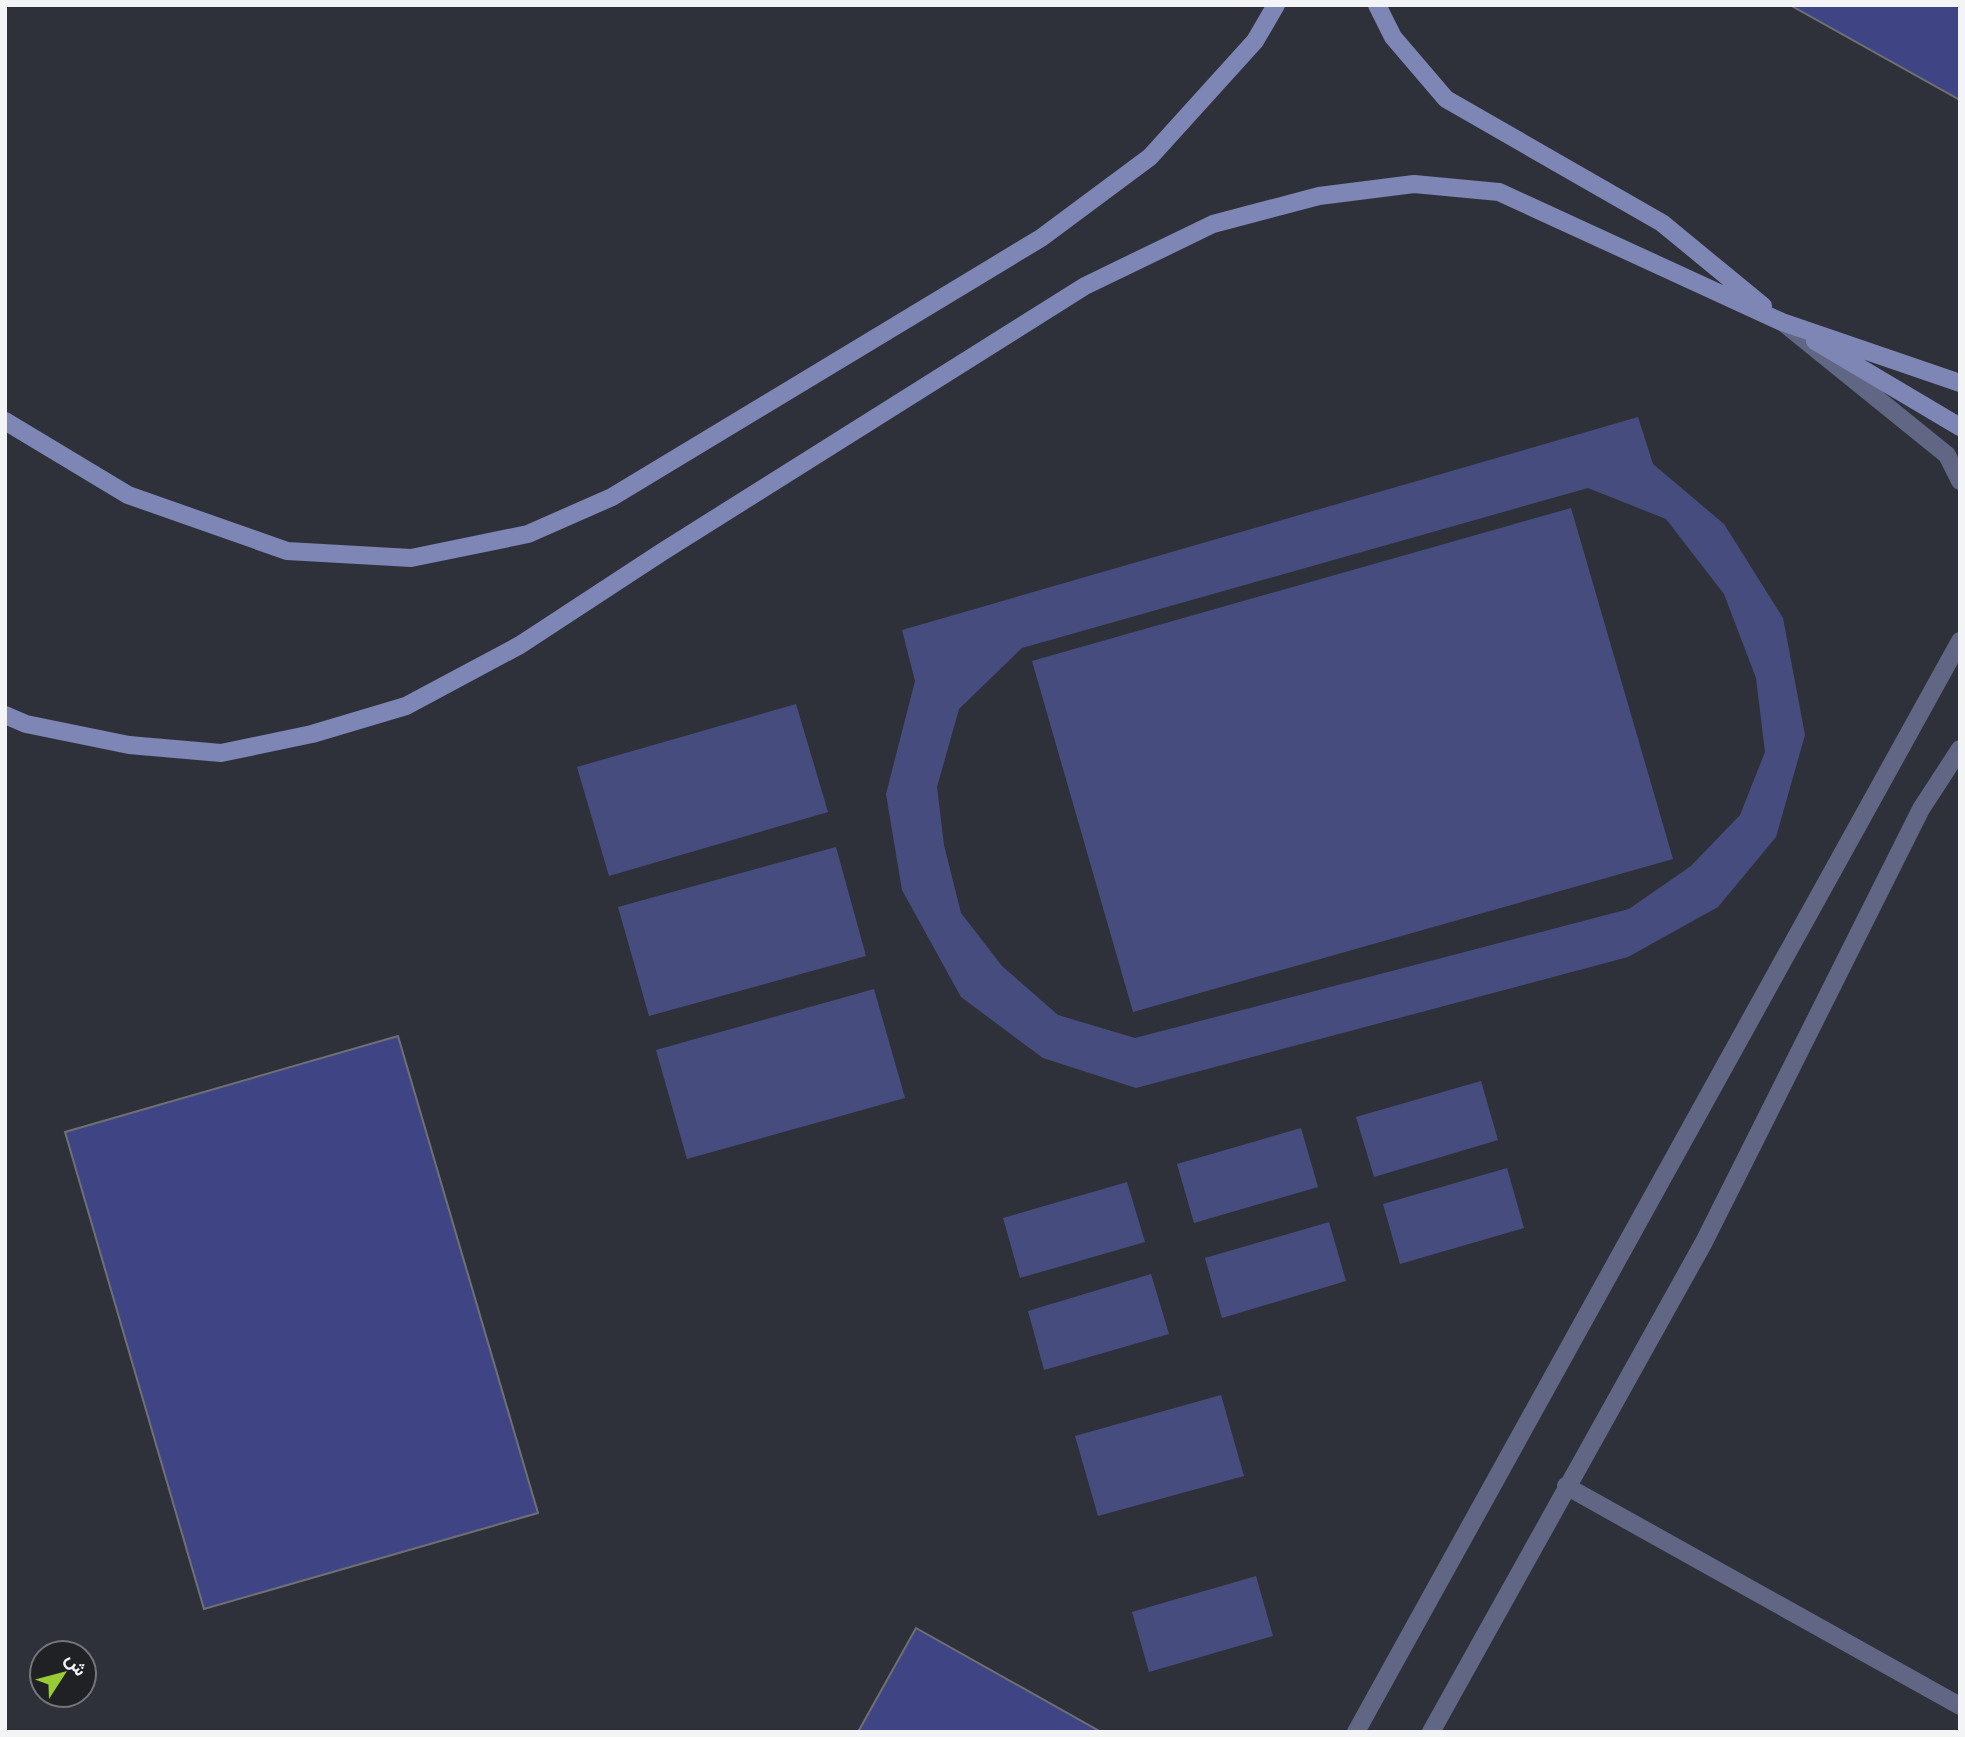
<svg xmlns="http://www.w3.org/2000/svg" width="1965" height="1737" viewBox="0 0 1965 1737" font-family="Poppins,Vazirmatn,sans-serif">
  <rect width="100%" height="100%" fill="#2a2b2d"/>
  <!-- built -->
  <path fill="#2f313a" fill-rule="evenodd" d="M5 5H1960V1732H5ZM42 1653H84V1695H42Z"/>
  <!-- green -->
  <path fill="#464d7e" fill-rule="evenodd" d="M1638 417 1653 464 1724 524 1783 618 1805 735 1776 837 1718 907 1628 957 1136 1088 1043 1058 961 997 902 890 886 794 915 681 902 630ZM1588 488 1666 519 1724 594 1756 678 1765 752 1740 815 1691 866 1629 909 1135 1038 1058 1015 1002 966 961 913 944 845 937 787 959 709 1022 648Z
    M1571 508 1673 859 1133 1012 1032 661Z
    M796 704 828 812 609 876 577 767Z
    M836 847 866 956 649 1016 618 907Z
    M874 989 905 1098 687 1159 656 1050Z
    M1481 1081 1498 1140 1374 1177 1356 1117Z
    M1301 1128 1318 1187 1194 1223 1177 1164Z
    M1507 1168 1524 1228 1400 1264 1383 1204Z
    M1127 1182 1145 1242 1020 1278 1003 1218Z
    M1329 1222 1346 1281 1222 1318 1205 1258Z
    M1151 1274 1169 1334 1044 1370 1028 1311Z
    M1221 1395 1244 1476 1098 1516 1075 1436Z
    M1256 1576 1273 1636 1149 1672 1132 1612Z"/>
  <!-- building -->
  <path fill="#3f4584" stroke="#6f7074" stroke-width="2" d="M1790 5H1960V100Z
    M398 1036 538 1513 204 1609 65 1132Z
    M916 1628 1101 1732H858Z"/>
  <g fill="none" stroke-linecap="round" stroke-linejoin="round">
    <!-- lane -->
    <path stroke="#606683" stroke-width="18" d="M1785 324 1947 455 1960 481
      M1356 1732 1960 641
      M1431 1732 1704 1242 1921 809 1960 749"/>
    <!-- street -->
    <path stroke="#606683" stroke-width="18" d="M1566 1486 1960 1706"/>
    <!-- secondary -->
    <path stroke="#7e86b5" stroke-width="18" d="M1377 5 1393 37 1446 99 1662 223 1763 306
      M1815 341 1960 427
      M5 421 128 495 287 551 411 558 528 534 612 497 1041 238 1150 157 1255 41 1276 5
      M5 715 26 724 129 745 221 753 312 734 406 706 520 645 662 552 1085 286 1213 224 1319 196 1414 184 1499 192 1782 322 1960 383"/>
  </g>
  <!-- border -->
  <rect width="1965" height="1737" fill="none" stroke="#f3f4f6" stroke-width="14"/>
  <!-- north arrow -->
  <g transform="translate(63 1674) rotate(54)"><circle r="33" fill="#202124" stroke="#747578" stroke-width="2"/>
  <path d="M0-5L12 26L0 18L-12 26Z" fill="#99cb35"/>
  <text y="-10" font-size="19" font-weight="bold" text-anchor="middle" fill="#f3f4f6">ش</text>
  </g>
</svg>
